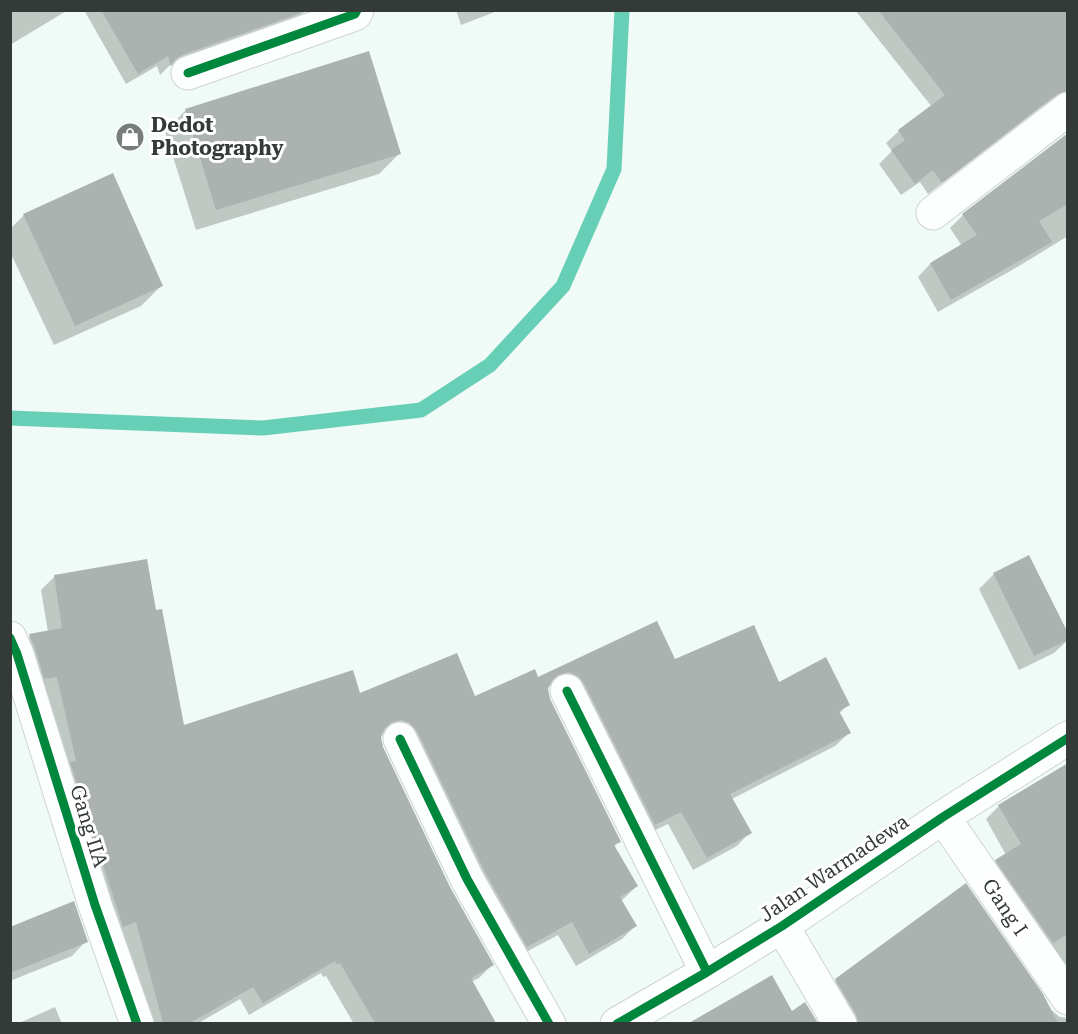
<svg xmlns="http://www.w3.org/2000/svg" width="1078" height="1034" viewBox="0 0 1078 1034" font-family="'Roboto Serif',serif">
  <rect width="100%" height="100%" fill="#f0faf6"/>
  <!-- shadow -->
  <path fill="#0003" d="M10 10H68L10 45Z
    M84 10H308L285 25 169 66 160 75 157 66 126 84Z
    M456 10H500L461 25Z
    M855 10H1066L1068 12V108L1052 103 1043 106 928 194 920 182 901 195 879 164 892 151 886 143 899 131 932 107Z
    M186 110 400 153 379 174 196 230 165 131Z
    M1068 135V236L1019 266 938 312 918 277 930 264 962 246 950 228 963 215Z
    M24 215 162 285 141 306 54 345 10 252V229Z
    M994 574 1068 640 1054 653 1019 670 979 589Z
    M55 576 155 612 183 727 360 695 474 698 537 679 656 623 675 661 778 684 848 704 839 714 849 733 835 746 732 799 750 832 737 846 693 870 668 824 641 837 553 685 548 686 547 689 549 700 619 841 614 847 637 886 621 901 635 926 622 939 576 966 558 935 513 959 387 733 381 734 380 738 382 748 449 888 492 965 479 978 471 982 494 1024H354L326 976 323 977 321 973 249 1015 240 999 197 1024H144L146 1021 123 934 109 940 16 649 30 636 48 632 41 590Z
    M1068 767V995L983 874 996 861 1006 855 986 819 999 806Z
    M966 885 1051 1010 1060 1017 1068 1018V1024H841L823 993 836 980Z
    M10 929 86 941 72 956 10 981Z
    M771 977 792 1013 804 1004 816 1024H692Z
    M55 1007 62 1024H17Z"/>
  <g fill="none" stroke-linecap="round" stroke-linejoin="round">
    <!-- stream -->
    <path stroke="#68cfb7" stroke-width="15" d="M10 418 263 428 421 410 490 365 563 286 614 169 622 10"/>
  </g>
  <!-- building -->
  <path fill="#acb2b0" d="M101 10H304L298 14 182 55 174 60 171 66 168 56 138 74Z
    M878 10H1068V91L1057 94 942 183 933 170 915 184 891 150 905 140 898 130 945 95Z
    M369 51 401 154 216 210 185 109Z
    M1068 133V204L1039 221 1052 242 951 300 930 263 977 235 962 214Z
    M113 173 163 286 75 326 23 214Z
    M1029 555 1068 633V640L1034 656 993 573Z
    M147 559 156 610 162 609 184 725 353 670 360 693 457 653 475 696 535 669 538 677 657 621 675 659 754 625 779 682 826 657 850 705 839 711 851 733 730 794 752 833 707 858 681 812 655 825 584 683 578 676 569 672 558 675 552 680 548 689 550 699 621 842 614 845 638 886 620 897 637 926 589 954 572 922 527 947 484 870 417 731 410 723 401 720 392 722 384 729 381 738 383 747 450 887 494 965 471 978 496 1023H375L340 963 337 965 335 961 263 1003 253 987 190 1023H163L136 922 123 927 70 762 76 761 57 677 44 679 35 648 29 634 62 628 54 575Z
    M1068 763V934L1053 943 995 860 1021 844 998 805Z
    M966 883 1043 994 1058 1023H859L856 1014 835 979Z
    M74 901 88 942 10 973V927Z
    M772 975 792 1011 805 1002 818 1023H689Z"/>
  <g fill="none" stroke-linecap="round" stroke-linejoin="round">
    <!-- minor casing -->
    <g stroke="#cdd5d2" stroke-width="35">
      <path id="minor" d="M188 73 355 14 357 10
        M933 213 1068 109
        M10 638 17 654 95 905 137 1024
        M567 691 707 972
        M400 739 467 879 549 1024
        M943 817 1068 998
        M782 926 840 1024"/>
    </g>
    <!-- tertiary casing -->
    <g stroke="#cdd5d2" stroke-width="35">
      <path id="tertiary" d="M617 1024 707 972 782 926 943 817 1068 738"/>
    </g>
    <!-- minor -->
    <use href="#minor" stroke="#fdfefe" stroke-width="33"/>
    <!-- tertiary -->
    <use href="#tertiary" stroke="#fdfefe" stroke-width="33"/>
    <!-- cycleway casing -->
    <g stroke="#fff" stroke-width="13">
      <path id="cycleway" d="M188 73 355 14 357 10
        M10 638 17 654 95 905 137 1024
        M567 691 707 972
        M400 739 467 879 549 1024
        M617 1024 707 972 782 926 943 817 1068 738"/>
    </g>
    <!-- cycleway -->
    <use href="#cycleway" stroke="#00873e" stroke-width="9"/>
  </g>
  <!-- icons -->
  <defs>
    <g id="shop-disc" transform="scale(1.5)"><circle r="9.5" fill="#767d7a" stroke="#fff"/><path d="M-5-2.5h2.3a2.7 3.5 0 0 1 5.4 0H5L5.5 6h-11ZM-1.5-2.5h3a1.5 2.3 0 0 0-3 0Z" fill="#fff"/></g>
  </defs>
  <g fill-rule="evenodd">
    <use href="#shop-disc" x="130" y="137"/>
  </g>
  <g text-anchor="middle" stroke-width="6" stroke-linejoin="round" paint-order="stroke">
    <!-- poi labels -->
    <g font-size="20" font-weight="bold" fill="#343a38" stroke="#fff" text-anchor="start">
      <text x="151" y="132">Dedot<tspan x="151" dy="23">Photography</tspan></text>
    </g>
    <!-- street labels -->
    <g font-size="20" fill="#343a38" stroke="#fff">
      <text transform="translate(89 826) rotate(73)" y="7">Gang IIA</text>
      <text transform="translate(834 868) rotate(-34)" y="7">Jalan Warmadewa</text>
      <text transform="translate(1005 907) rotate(56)" y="7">Gang I</text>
    </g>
  </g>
  <!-- border -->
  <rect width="1078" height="1034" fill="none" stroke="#343a38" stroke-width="24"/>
</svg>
